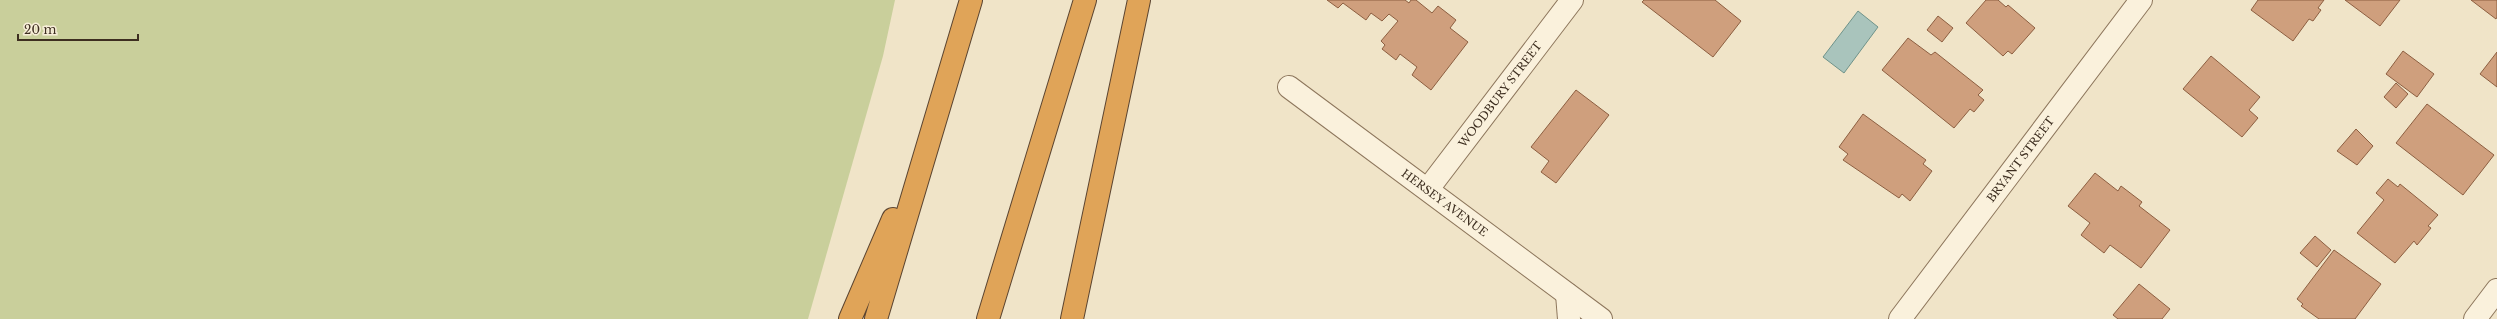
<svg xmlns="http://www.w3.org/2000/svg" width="2497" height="319" viewBox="0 0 2497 319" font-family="'Libre Baskerville',serif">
  <rect width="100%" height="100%" fill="#f0e4c8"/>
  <!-- green -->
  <path fill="#c9cf9b" d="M0 0H895L883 56 808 319H0Z"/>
  <!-- water -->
  <path fill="#a9c4bc" stroke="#6f938a" d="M1858 11 1878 27 1844 73 1823 57Z"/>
  <!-- building -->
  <path fill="#cf9f7d" stroke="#8d5f41" d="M1327 0H1405L1409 3 1411 0H1416L1432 13 1438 6 1456 20 1450 28 1468 42 1431 90 1412 75 1417 67 1400 54 1396 60 1382 49 1385 45 1381 41 1398 21 1389 14 1382 21 1371 13 1366 20 1343 3 1338 8Z
    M1644 0H1715L1741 21 1713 57 1642 2Z
    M1986 0H1998L2006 7 2008 5 2035 28 2012 54 2008 51 2003 56 1966 23Z
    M2258 0H2324L2318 8 2321 10 2313 21 2309 19 2293 41 2251 10Z
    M2345 0H2400L2380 26Z
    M2471 0H2497V17L2496 19Z
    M1938 16 1953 28 1942 42 1927 30Z
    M1908 38 1931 55 1935 52 1983 90 1978 95 1984 100 1974 112 1970 109 1954 128 1882 70Z
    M2403 51 2434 74 2417 97 2386 74Z
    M2497 52V87L2480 74Z
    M2211 56 2260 97 2249 110 2258 118 2242 137 2183 89Z
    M2396 83 2408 94 2396 108 2384 97Z
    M1576 90 1609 115 1556 183 1541 172 1549 161 1531 147Z
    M2427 104 2494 155 2463 195 2396 143Z
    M1863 114 1926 160 1923 164 1932 171 1910 201 1902 194 1899 198 1843 160 1848 154 1839 147Z
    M2356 129 2373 146 2357 165 2337 151Z
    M2095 173 2118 191 2121 186 2142 202 2139 206 2170 230 2141 268 2110 245 2104 253 2081 235 2090 223 2068 206Z
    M2388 179 2398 187 2400 184 2438 215 2428 226 2431 228 2417 245 2414 241 2395 263 2357 233 2384 200 2376 193Z
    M2315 236 2331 250 2317 267 2300 253Z
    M2334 250 2381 284 2355 319H2319L2301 306 2303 304 2297 299Z
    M2139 284 2170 309 2162 319H2118L2113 315Z"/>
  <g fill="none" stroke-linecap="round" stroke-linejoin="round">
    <!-- minor casing -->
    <g stroke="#8d765c" stroke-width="24">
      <g id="minor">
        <path id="s1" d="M1289 87 1601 319"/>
        <path id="s2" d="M1428 189 1572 0"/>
        <path d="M1567 294 1569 319"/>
        <path id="s3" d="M1900 319 2141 0"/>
        <path d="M2475 319 2497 290"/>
      </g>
    </g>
    <!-- highway casing -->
    <g stroke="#5b4430" stroke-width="24">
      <path id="highway" d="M850 319 893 219
        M876 319 971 0
        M988 319 1085 0
        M1072 319 1139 0"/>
    </g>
    <!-- minor -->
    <use href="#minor" stroke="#faf1dc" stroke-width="22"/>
    <!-- highway -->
    <use href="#highway" stroke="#e0a458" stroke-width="22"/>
  </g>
  <g text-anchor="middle" stroke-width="4" stroke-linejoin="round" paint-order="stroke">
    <!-- street labels -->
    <g font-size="11" fill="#3d2e20" stroke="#f7eed8">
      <text dy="4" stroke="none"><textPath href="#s2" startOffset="119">WOODBURY STREET</textPath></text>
      <text dy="4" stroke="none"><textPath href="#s3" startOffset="200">BRYANT STREET</textPath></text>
      <text dy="4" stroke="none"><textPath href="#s1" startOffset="194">HERSEY AVENUE</textPath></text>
    </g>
  </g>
  <!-- scale -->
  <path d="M18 34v6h120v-6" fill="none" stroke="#3d2e20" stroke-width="2"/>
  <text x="24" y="34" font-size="12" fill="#3d2e20" stroke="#f7eed8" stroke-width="3" paint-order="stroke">20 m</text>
</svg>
